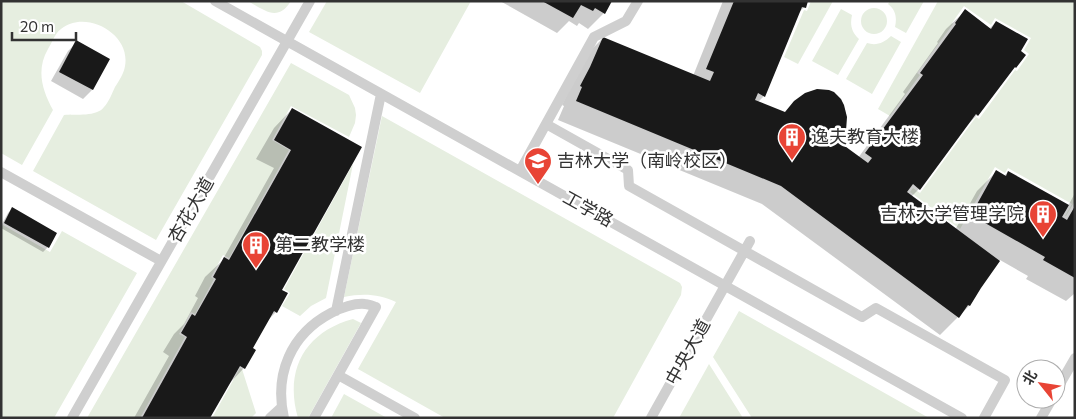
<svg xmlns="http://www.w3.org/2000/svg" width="1076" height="419" viewBox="0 0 1076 419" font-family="Commissioner,'Noto Sans SC',sans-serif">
  <rect width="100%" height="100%" fill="#fff"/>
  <!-- green -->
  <path fill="#e6eee0" d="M1 1H181L260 47 262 51V55L156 240 33 171 64 115C76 114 97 117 104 107 109 102 112 93 115 87 119 81 124 73 125 66 131 34 86 9 61 29 55 33 52 43 48 49 36 70 42 90 53 110L22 165 1 153Z
    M248 1H291C278 22 265 11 248 1Z
    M327 1H471L420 93 309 32Z
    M811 1H833L798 64 784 57 804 10 807 11Z
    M890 1H924L906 33 895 27C897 18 896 10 888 4Z
    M938 1 1075 2V201L1066 216H1065L1072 204 1008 168 1005 173 995 167 960 229 910 192 913 188 920 193 976 117 979 119 1015 70 1017 71 1029 54 1024 50 1031 38 995 18 991 25 964 6 952 23 953 24 917 73 920 75 890 116 878 109Z
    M861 21a13 13 0 1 1 26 0a13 13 0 1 1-26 0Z
    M841 9 852 15C850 24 851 32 859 39L838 75 812 61Z
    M891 36 901 42 872 94 846 79 867 43C876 46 884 43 891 36Z
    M291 63 349 95 355 108 356 115 355 123 349 137 291 106 272 140 289 150 229 258 223 255 211 277 214 279 195 314 191 312 179 334 185 337 140 418H87Z
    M382 116 680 283 682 287 681 295 613 418H445L358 369 396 302C379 294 363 293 344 297Z
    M353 164 326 298 311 306 300 316 282 306 290 293 284 289Z
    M3 225 50 252 62 231 137 273 54 418H1V228Z
    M739 311 929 418H752L713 357Z
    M353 319 361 323 308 418H298C284 370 305 332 353 319Z
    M709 364 743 418H679Z
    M240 368 242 369 256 413 251 418H212Z
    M344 394 387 418H331Z"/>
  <!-- shadow -->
  <path fill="#0003" d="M500 1H610L604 13 588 29 579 23 577 26 569 21 557 33Z
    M723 1H807L804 7 798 14 764 96 758 102 841 145 858 158 905 94 903 92 938 43 937 42 946 29 965 11 989 29 996 22 1020 51 1025 55 1015 67 1007 76 977 115 961 132 919 189 911 197 955 230 977 191 996 172 1004 176 1008 172 1068 206 1075 193V293L1066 301 1026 279 1028 276 1000 260 980 287 969 306 940 335 762 204 558 120 564 106 562 105 584 57 603 38 693 76Z
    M77 42 108 59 92 90 83 99 51 81 68 51Z
    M292 109 360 147 280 290 276 312 266 322 251 348 244 368 228 385 209 418H134L169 356 163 352 174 334 184 324 198 298 195 296 205 277 222 261 274 168 256 159 274 128Z
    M12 209 56 233 48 247 43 252 1 228V226L8 213Z"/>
  <!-- building -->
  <path fill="#191919" d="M542 1H612L605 14 595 8 593 11 581 5 573 18Z
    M734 1H808L806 8 802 7 765 97 758 93 755 100 785 112 794 101 805 93 817 89 829 90 834 92 841 99 844 105 847 117 846 131 842 144 868 163 872 158 865 153 923 75 920 73 956 24 955 23 965 9 991 29 996 21 1028 39 1021 51 1026 55 1016 68 1015 67 978 116 976 114 920 190 913 184 907 192 1000 261 981 288 970 306 968 305 959 318 781 186 576 101 582 87 580 86 590 67 603 37 710 81 714 72 706 69Z
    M76 40 110 59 93 90 59 72Z
    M292 108 362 147 282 290 288 293 277 313 274 311 253 348 256 350 245 369 240 366 210 418H142L187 337 181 333 192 314 195 316 216 279 213 277 224 257 229 260 291 150 274 140Z
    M996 170 1006 176 1008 171 1069 205 1062 217 1067 220 1075 206V278L1043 260 1045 257 971 215Z
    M12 207 57 233 49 248 4 223Z"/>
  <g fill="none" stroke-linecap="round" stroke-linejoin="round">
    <!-- lane -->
    <path stroke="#cfcfcf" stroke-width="10" d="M215 1 962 418
      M546 124 628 170 629 186 862 317 876 308 1005 380 984 418
      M520 171 594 37 626 21 638 1
      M1 172 161 261
      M336 311 381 94
      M338 375 415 418
      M1056 391 1075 358
      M72 418 310 1
      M270 418 282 407
      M284 418C274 374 291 334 331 313 341 308 354 303 365 304 368 304 373 306 376 307L314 418
      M651 418 750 241
      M1041 418 1052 399"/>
  </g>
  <!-- icons -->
  <defs>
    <g id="building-pin" transform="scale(1.4375)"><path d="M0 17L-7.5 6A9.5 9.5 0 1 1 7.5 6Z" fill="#e84435" stroke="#fff"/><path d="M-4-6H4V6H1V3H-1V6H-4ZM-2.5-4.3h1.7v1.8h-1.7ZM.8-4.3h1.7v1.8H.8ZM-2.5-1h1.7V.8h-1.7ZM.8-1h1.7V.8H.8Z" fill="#fff"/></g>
    <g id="university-pin" transform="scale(1.4375)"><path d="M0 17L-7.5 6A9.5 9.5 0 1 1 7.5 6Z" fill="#e84435" stroke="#fff"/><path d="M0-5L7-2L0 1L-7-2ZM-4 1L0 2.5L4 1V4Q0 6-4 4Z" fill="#fff"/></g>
  </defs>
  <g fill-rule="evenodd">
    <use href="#building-pin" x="792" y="137"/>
    <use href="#university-pin" x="538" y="161"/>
    <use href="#building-pin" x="1043" y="214"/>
    <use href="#building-pin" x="256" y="245"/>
  </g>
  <g text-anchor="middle" stroke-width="5" stroke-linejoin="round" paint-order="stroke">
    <!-- poi labels -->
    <g font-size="18" fill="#323232" stroke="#fff" text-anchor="start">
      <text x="811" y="143">逸夫教育大楼</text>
      <text x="557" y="167">吉林大学（南岭校区）</text>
      <text x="1024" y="220" text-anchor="end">吉林大学管理学院</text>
      <text x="275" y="251">第二教学楼</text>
    </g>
    <!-- street labels -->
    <g font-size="18" fill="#323232" stroke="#fff">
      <text transform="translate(588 209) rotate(29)" y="6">工学路</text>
      <text transform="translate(191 210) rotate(-60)" y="6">杏花大道</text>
      <text transform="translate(688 352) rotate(-61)" y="6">中央大道</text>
    </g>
  </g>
  <!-- border -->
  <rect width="1076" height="419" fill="none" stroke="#323232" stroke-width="5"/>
  <!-- north arrow -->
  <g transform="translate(1041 384) rotate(300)"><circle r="24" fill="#ffffff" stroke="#adadad"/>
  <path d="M0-4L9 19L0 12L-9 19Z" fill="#e84435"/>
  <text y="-8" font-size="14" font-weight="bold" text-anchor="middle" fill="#323232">北</text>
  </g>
  <!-- scale -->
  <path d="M12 32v8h64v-8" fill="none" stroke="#323232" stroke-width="2.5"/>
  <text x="20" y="32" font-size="15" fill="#323232" stroke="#ffffff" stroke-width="4" paint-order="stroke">20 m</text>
</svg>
